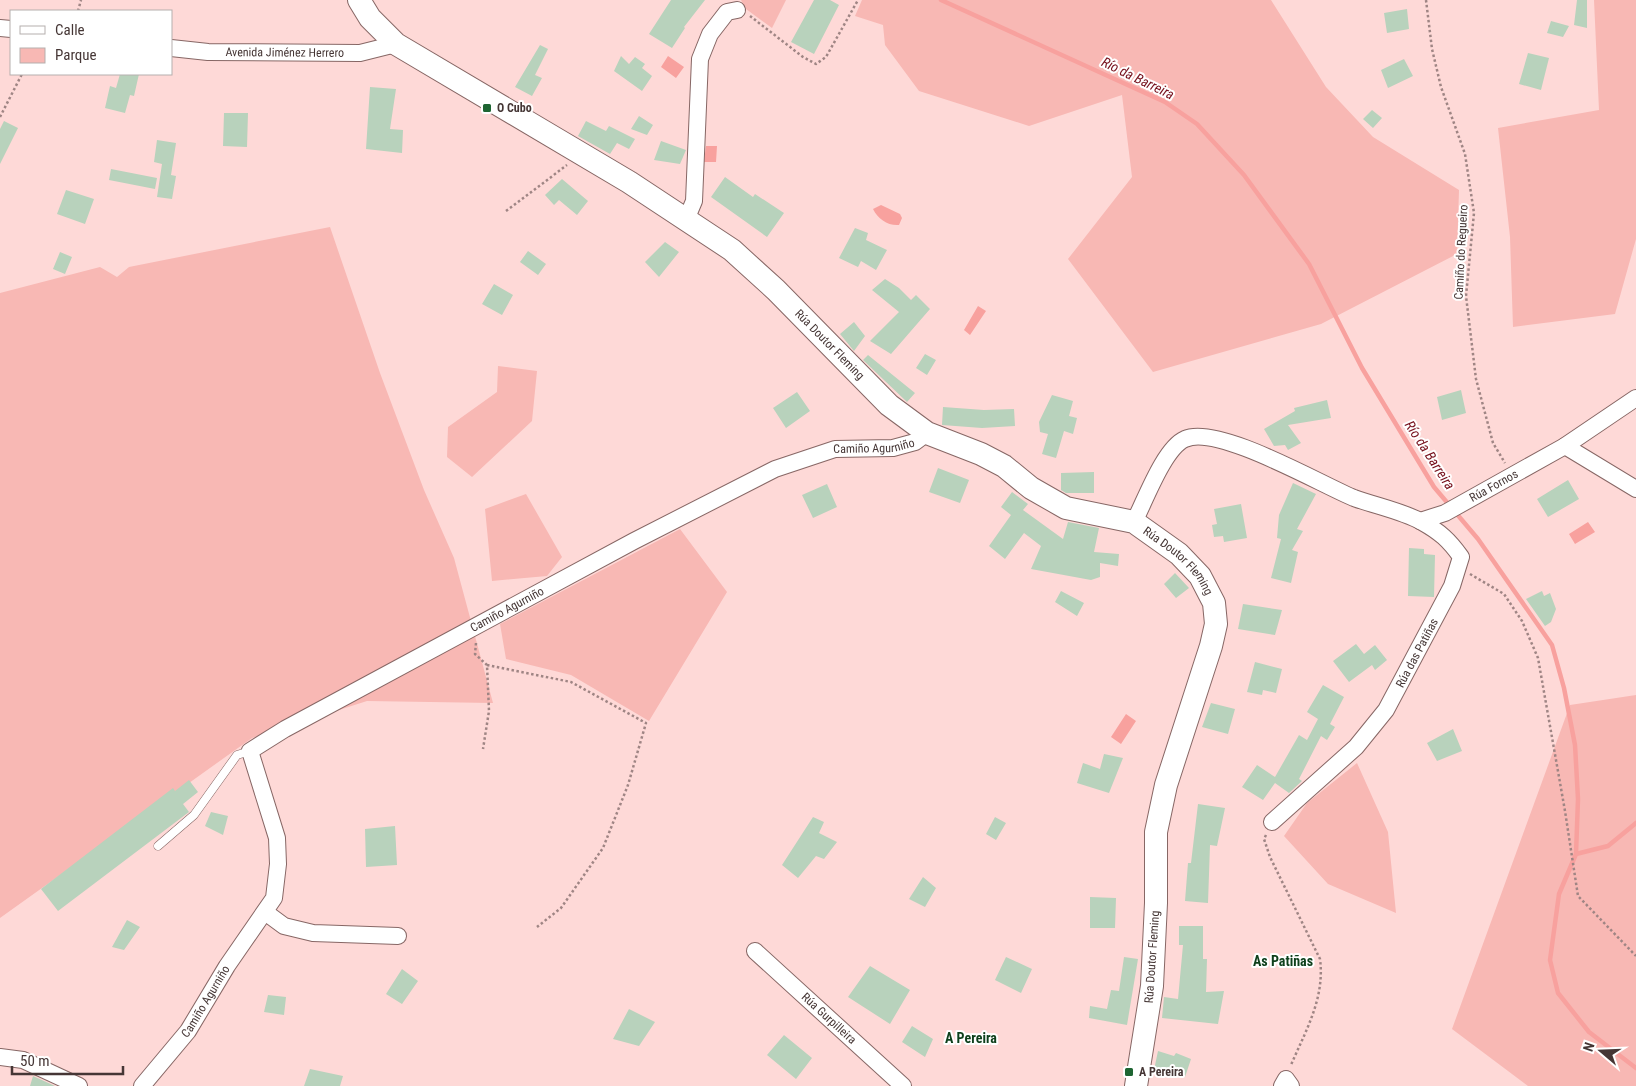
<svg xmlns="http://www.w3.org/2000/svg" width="1636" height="1086" viewBox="0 0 1636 1086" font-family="'Roboto Condensed',sans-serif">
  <rect width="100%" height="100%" fill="#fed9d7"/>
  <!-- green -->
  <path fill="#f8b8b4" d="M741 0H786L772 28 746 9Z
    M862 0H1271L1326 87 1373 137 1459 190 1457 254 1321 324 1153 372 1068 259 1132 177 1122 95 1029 126 919 91 885 45 883 25 855 16Z
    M1594 0H1636V239L1615 314 1513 327 1510 237 1498 128 1599 110Z
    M330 227 380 373 424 490 454 558 493 703 367 701 252 738 0 918V293L100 267 117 277 129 267Z
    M498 366 537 371 532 421 472 477 447 457 448 427 497 392Z
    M526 494 562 557 547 576 492 581 485 509Z
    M680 529 727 592 649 721 571 675 506 659 500 624Z
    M1636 695V1086H1528L1452 1029 1570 705Z
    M1357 763 1388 832 1396 913 1328 884 1284 836 1307 803Z"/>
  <!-- water -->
  <path fill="#f8a19e" d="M668 56 684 67 676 78 661 67Z
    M706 146H717L716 162H704Z
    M881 205 900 214 902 218 899 225C888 226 878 219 873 209Z
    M978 306 986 311 970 335 964 330Z
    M1588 522 1595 532 1575 544 1569 534Z
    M1126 714 1136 721 1121 744 1111 737Z"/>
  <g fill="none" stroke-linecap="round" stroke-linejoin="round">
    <!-- stream -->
    <path stroke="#f8a19e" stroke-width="4.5" d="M941 0 1165 102 1197 124 1244 175 1309 264 1362 368 1434 487 1478 539 1552 645 1564 688 1575 745 1578 799 1576 854 1559 894 1550 960 1558 993 1589 1032 1636 1068
      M1576 854 1608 846 1636 823"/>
  </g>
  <!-- building -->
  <path fill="#b8d2bc" d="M671 0H705L684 27 685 28 672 48 649 34Z
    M814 0H830L839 5 814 54 791 42Z
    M1577 0H1587V28L1574 25Z
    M1407 9 1409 29 1387 33 1384 13Z
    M1551 21 1569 26 1563 37 1547 33Z
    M540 45 548 49 535 75 542 78 532 96 515 87Z
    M1528 53 1549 58 1541 90 1519 84Z
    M621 56 629 64 635 57 645 64 642 68 652 76 642 91 614 71Z
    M1404 59 1413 76 1388 88 1381 70Z
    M120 74H139L134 96 130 95 125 113 105 108 110 86 116 88Z
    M370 87 396 89 390 129 403 130 402 153 366 149Z
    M1372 110 1382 118 1373 128 1363 119Z
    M224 113H248L247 147 223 146Z
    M639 116 653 125 647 135 631 129Z
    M4 121 18 128 0 164V129Z
    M586 121 606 131 609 126 635 139 629 149 617 143 610 154 578 136Z
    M157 140 176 143 171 175 176 176 172 199 157 197 162 164 154 162Z
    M661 141 686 150 680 164 654 160Z
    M111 169 157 178 155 189 109 180Z
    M725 177 753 197 755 194 784 213 767 237 711 197Z
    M562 179 588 201 577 215 559 200 554 205 545 195Z
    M66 190 94 199 85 224 57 214Z
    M855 228 868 233 866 240 887 250 876 270 861 261 858 267 839 258Z
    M665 242 679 252 659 277 645 262Z
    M528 251 546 264 538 275 520 262Z
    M60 252 72 257 65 274 53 269Z
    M885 279 899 288 911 300 916 295 930 309 891 354 870 341 899 312 872 290Z
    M494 284 513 295 502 315 482 304Z
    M854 322 865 336 854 351 840 334Z
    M925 354 936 360 927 375 916 368Z
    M868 355 915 393 907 402 863 360Z
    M1461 390 1466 413 1442 420 1437 397Z
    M797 392 810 411 786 428 773 408Z
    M1052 395 1073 401 1069 416 1077 418 1073 434 1064 431 1056 458 1042 454 1048 434 1040 432 1039 422Z
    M1327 400 1331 418 1288 425 1301 443 1288 450 1285 445 1274 446 1264 429 1295 411 1294 408Z
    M943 407 984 410 1014 409 1015 426 982 428 942 425Z
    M938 468 969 480 960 503 929 492Z
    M1094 472V493H1066L1061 490V473Z
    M1568 480 1579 499 1548 517 1537 499Z
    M1293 483 1316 494 1297 529 1303 531 1292 550 1298 552 1291 583 1271 578 1281 539 1277 538 1279 515Z
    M827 484 837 507 813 518 802 495Z
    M1012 492 1028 504 1023 510 1063 539 1068 522 1099 528 1094 552 1119 554 1118 566 1100 563V577L1091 580 1031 569 1041 546 1024 533 1005 559 989 546 1011 515 1001 507Z
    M1241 504 1247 538 1224 542 1223 536 1214 537 1212 525 1217 524 1214 509Z
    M1409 548 1424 549V554L1435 555 1434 597 1408 596Z
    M1175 573 1189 588 1176 598 1164 584Z
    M1061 591 1084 603 1077 616 1055 602Z
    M1542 591 1544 596 1550 593 1556 609 1551 622 1545 626 1526 599Z
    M1243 604 1282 610 1275 635 1238 629Z
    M1356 644 1364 654 1375 645 1387 660 1375 670 1372 665 1349 682 1333 661Z
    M1255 662 1282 669 1276 693 1263 690 1262 695 1247 692Z
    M1323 685 1344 697 1330 724 1335 727 1327 740 1321 736 1299 779 1302 781 1289 793 1275 783 1263 800 1242 787 1257 765 1275 777 1299 735 1307 740 1318 719 1307 712Z
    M1211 703 1235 709 1228 734 1202 727Z
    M1453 729 1462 751 1437 761 1427 743Z
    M1104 754 1123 758 1109 793 1077 783 1083 763 1100 769Z
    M189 780 198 792 183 804 189 812 58 911 41 889 173 788 175 791Z
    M1198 804 1225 808 1217 846 1210 845 1208 903 1185 901 1188 863H1191Z
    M211 812 228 816 223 835 205 826Z
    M813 817 824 822 819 833 837 842 824 859 816 856 798 878 782 865Z
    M995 817 1006 823 996 840 986 834Z
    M395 826 397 865 366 867 365 829Z
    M923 877 936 888 925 907 909 899Z
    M1090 897 1116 898 1115 928H1090Z
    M127 920 140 927 124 950 112 947Z
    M1179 926H1203V959H1207L1206 992 1224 991 1218 1024 1162 1018 1164 997 1178 999 1183 945H1179Z
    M1006 957 1032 969 1021 993 995 980Z
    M1124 957 1138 959 1127 1025 1089 1018 1090 1006 1107 1009 1111 990 1119 991Z
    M870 966 910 990 890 1024 848 997Z
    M402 969 418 981 402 1004 386 994Z
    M268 995 286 997 284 1015 264 1012Z
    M629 1009 655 1022 639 1046 613 1039Z
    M912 1026 933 1039 925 1057 902 1042Z
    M784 1035 812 1058 796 1079 767 1055Z
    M1158 1051 1174 1056 1176 1053 1191 1059 1185 1077 1154 1070Z
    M310 1069 343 1076 340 1086H304Z
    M33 1076 55 1086H30Z"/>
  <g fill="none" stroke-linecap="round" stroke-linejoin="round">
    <!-- lane casing -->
    <g stroke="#876765" stroke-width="9">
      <path id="lane" d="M158 846 194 815 237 755 250 751"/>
    </g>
    <!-- street casing -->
    <g stroke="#876765" stroke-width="18">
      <g id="street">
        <path d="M0 28 11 29"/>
        <path id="s1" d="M171 48 208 52 360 53 396 44"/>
        <path d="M686 220 694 201 700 59 710 34 727 12 737 10"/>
        <path d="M1565 446 1636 489"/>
        <path id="s2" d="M1420 521 1445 513 1565 446 1636 398"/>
        <path d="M1134 522C1145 501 1164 448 1185 439 1217 424 1320 484 1354 498 1376 506 1402 511 1422 522 1440 532 1449 540 1461 557L1452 586 1386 710 1356 747 1272 822"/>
        <path d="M265 912 284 926 313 933 398 936"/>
        <path id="s3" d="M755 951 903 1086"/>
        <path d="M0 1057 23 1060 79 1086"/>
        <path id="s4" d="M142 1086 188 1031 227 966 274 898 278 864 277 838 250 751 285 729 634 541 775 469 835 449 893 448 915 442 927 433"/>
        <path d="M1282 1086 1286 1079 1291 1086"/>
      </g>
    </g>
    <!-- secondary casing -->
    <g stroke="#876765" stroke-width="24">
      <g id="secondary">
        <path id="s5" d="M359 0 370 18 396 44 629 182 732 250 776 290 889 405 927 433 981 454 1004 466 1031 488 1066 508 1134 522 1179 554 1200 576 1214 603 1216 624 1211 646 1166 785 1156 832V903L1152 986 1136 1086"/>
      </g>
    </g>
    <!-- path -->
    <path stroke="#9f8584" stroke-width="2.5" stroke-dasharray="2.5 2.5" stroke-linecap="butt" d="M1426 0 1432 49 1441 87 1465 154 1474 213 1466 296 1476 379 1493 443 1505 463
      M78 11 81 0
      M750 16 803 57 816 64 826 57 858 0
      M0 117 22 74
      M506 211 567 165
      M1470 574 1504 594 1522 621 1538 658 1565 811 1578 896 1636 956
      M476 643 475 654 487 665 489 711 483 749
      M487 665 571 682 646 723 628 785 603 848 561 908 537 927
      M1266 835 1264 839 1270 857 1320 959C1325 998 1306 1030 1291 1065"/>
    <!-- lane -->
    <use href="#lane" stroke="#fff" stroke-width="8"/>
    <!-- street -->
    <use href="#street" stroke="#fff" stroke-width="16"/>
    <!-- secondary -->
    <use href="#secondary" stroke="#fff" stroke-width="22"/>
  </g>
  <!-- markers -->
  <g fill="#1e6532" stroke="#fff" stroke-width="2">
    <rect x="482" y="103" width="10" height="10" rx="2.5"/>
    <rect x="1124" y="1067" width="10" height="10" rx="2.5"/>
  </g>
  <g text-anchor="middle" stroke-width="4" stroke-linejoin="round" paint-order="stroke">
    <!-- street labels -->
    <g font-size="12" fill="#453635" stroke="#fff">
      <text dy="4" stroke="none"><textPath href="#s1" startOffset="114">Avenida Jiménez Herrero</textPath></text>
      <text transform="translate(1461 252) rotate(-87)" y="4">Camiño do Regueiro</text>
      <text dy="4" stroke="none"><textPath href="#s5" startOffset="588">Rúa Doutor Fleming</textPath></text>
      <text dy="4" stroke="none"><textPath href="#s4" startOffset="1080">Camiño Agurniño</textPath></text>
      <text dy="4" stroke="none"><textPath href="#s2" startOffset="82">Rúa Fornos</textPath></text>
      <text dy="4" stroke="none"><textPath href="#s5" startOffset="1008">Rúa Doutor Fleming</textPath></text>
      <text dy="4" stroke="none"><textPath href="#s4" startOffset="675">Camiño Agurniño</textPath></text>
      <text transform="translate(1417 653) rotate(-62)" y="4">Rúa das Patiñas</text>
      <text transform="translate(1152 957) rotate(-86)" y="4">Rúa Doutor Fleming</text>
      <text dy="4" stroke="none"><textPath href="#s4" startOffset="106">Camiño Agurniño</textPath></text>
      <text dy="4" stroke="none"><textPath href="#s3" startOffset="100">Rúa Gurpilleira</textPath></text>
    </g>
    <!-- poi labels -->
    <g font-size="12" font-weight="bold" fill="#453635" stroke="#fff" text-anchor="start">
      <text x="497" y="112">O Cubo</text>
      <text x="1139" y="1076">A Pereira</text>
    </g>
    <!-- water labels -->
    <g font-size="14" font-style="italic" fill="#76101c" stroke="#fff">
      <text transform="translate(1138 78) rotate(26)" y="5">Río da Barreira</text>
      <text transform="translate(1430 455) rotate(57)" y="5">Río da Barreira</text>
    </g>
    <!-- neighbourhood labels -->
    <g font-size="14" font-weight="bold" fill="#0e401c" stroke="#fff">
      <text x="1283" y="966">As Patiñas</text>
      <text x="971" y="1043">A Pereira</text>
    </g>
  </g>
  <!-- legend -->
  <rect x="10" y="10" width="162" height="65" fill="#ffffff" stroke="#b5afae"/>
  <rect x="20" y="26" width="25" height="8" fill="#ffffff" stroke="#b5afae"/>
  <text x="55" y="35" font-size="15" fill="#453635">Calle</text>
  <rect x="20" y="48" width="25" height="15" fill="#f8b8b4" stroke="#b5afae"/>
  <text x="55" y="60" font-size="15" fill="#453635">Parque</text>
  <!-- north arrow -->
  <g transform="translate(1601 1051) rotate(289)" stroke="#ffffff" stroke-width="4" paint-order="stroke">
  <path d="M0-4L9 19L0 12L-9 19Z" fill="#453635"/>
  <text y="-8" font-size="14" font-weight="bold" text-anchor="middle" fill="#453635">N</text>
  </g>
  <!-- scale -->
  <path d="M12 1066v8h111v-8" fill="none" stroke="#453635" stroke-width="2.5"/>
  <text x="20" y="1066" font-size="15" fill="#453635" stroke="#ffffff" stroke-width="4" paint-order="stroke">50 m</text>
</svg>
